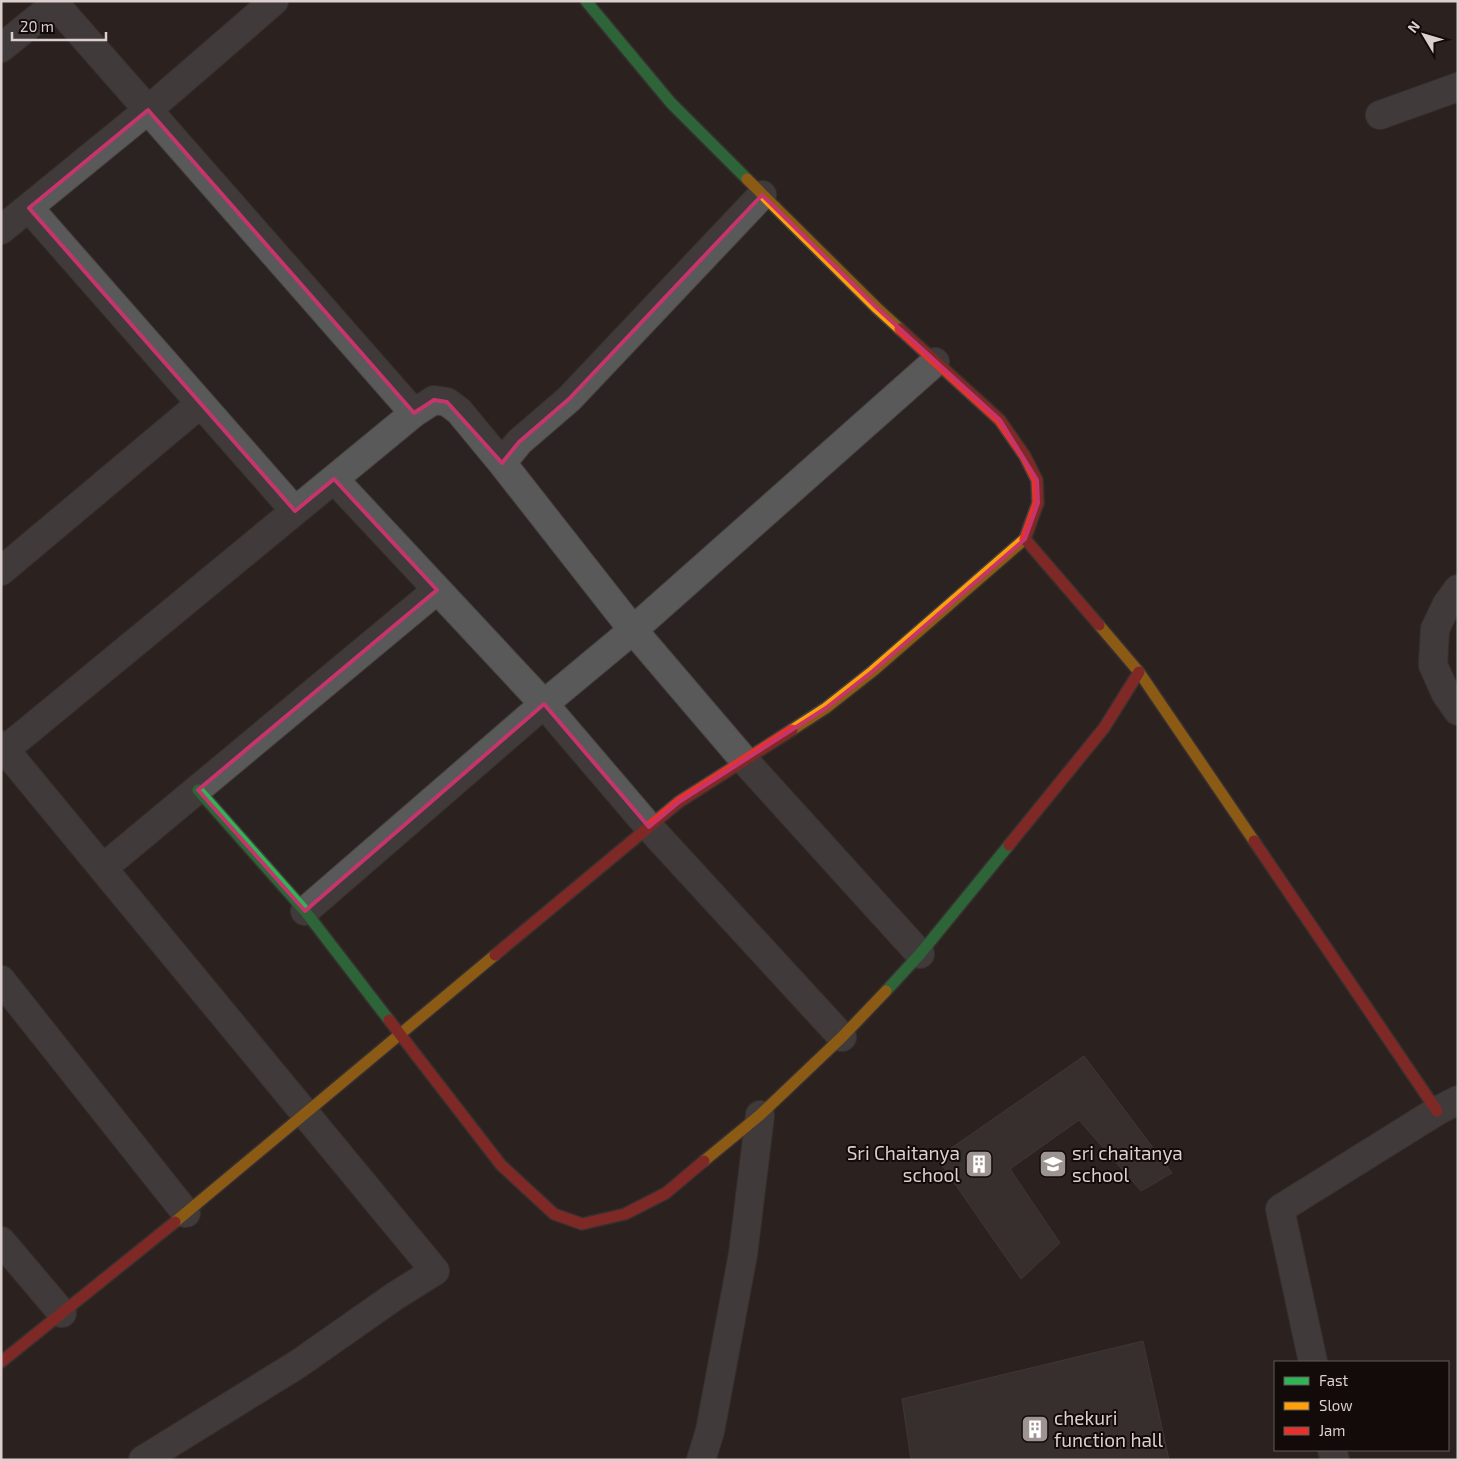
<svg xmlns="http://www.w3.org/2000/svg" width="1459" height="1461" viewBox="0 0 1459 1461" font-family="'Exo 2',sans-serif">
  <rect width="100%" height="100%" fill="#2b2321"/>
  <!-- building -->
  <path fill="#463f3d" stroke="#554e4c" d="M1084 1056 1172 1173 1141 1191 1079 1120 1010 1169 1060 1243 1021 1279 937 1158Z
    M1143 1341 1169 1460H911L902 1399Z"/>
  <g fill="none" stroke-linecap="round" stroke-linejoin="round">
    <!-- street casing -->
    <g stroke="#46403e" stroke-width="30">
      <path id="street" d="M1 48 55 4 414 413 1 753
        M1380 115 1458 87
        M29 208 295 511
        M1 230 148 110 274 1
        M414 413 434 400 447 402 459 411 502 463 633 630 744 760 920 954
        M502 463 519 442 569 399 762 195
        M334 479 544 704 649 827 842 1037
        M1 571 200 404
        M1458 589 1447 604 1435 629 1433 665 1446 694 1458 711
        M1 745 435 1271 395 1296 298 1364 143 1460
        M103 868 437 590
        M305 911 544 704 633 630 935 362
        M1 980 186 1213
        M1 1241 62 1313
        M1313 1362 1280 1209 1437 1111 1458 1100
        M1332 1450 1335 1460
        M701 1460 710 1431 743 1254 760 1115"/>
    </g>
    <!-- fast casing -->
    <g stroke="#46403e" stroke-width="14">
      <path id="fast" d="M586 1 671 103 747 179
        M198 790 305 911 389 1020
        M886 991 920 954 1009 845"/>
    </g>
    <!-- slow casing -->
    <g stroke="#46403e" stroke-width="14">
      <path id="slow" d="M747 179 877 308 900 329
        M1099 625 1139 672 1254 841
        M792 730 826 708 873 671 1025 539
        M704 1161 760 1115 842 1037 886 991
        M175 1222 495 955"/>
    </g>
    <!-- jam casing -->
    <g stroke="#46403e" stroke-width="14">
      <path id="jam" d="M900 329 1000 420 1025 456 1037 480 1038 503 1025 539 1099 625
        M1254 841 1437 1111
        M1009 845 1104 728 1139 672
        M495 955 679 802 792 730
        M389 1020 501 1165 554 1214 582 1224 625 1214 666 1193 704 1161
        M1 1362 175 1222"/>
    </g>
    <!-- street -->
    <use href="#street" stroke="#59595a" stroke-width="28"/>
    <!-- fast -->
    <use href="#fast" stroke="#30b455" stroke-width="11"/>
    <!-- slow -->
    <use href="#slow" stroke="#ff9f0a" stroke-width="11"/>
    <!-- jam -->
    <use href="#jam" stroke="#e5322d" stroke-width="11"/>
  </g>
  <!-- marked area -->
  <path d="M0 0H1459V1461H0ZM148 110 414 413 434 400 447 402 502 463 519 442 569 399 762 195 877 308 1000 420 1037 480 1038 503 1025 539 873 671 826 708 679 802 649 827 544 704 305 911 198 790 437 590 334 479 295 511 29 208Z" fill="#2b2321" fill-opacity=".55" fill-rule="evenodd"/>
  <path fill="none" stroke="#c6346c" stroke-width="4" stroke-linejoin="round" d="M148 110 414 413 434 400 447 402 502 463 519 442 569 399 762 195 877 308 1000 420 1037 480 1038 503 1025 539 873 671 826 708 679 802 649 827 544 704 305 911 198 790 437 590 334 479 295 511 29 208Z"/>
  <!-- icons -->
  <defs>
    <g id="building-square" transform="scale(1.4375)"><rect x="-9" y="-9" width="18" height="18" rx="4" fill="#9d9391" stroke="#120b0a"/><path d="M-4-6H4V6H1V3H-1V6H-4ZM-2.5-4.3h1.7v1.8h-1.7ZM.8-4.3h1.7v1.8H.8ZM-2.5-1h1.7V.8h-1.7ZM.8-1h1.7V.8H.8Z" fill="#fff"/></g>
    <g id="school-square" transform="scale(1.4375)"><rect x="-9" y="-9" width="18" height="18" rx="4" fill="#9d9391" stroke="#120b0a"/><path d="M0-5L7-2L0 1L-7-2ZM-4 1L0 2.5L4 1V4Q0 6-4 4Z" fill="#fff"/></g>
  </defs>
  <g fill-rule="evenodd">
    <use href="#building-square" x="979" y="1164"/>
    <use href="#school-square" x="1053" y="1164"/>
    <use href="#building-square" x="1035" y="1429"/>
  </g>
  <g text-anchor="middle" stroke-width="4" stroke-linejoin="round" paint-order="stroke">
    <!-- poi labels -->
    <g font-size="19" fill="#dbd0ce" stroke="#120b0a" text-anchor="start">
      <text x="960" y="1160" text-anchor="end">Sri Chaitanya<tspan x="960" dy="22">school</tspan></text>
      <text x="1072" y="1160">sri chaitanya<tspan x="1072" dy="22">school</tspan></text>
      <text x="1054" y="1425">chekuri<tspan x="1054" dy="22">function hall</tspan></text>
    </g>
  </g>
  <!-- border -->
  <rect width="1459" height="1461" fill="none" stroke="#dbd0ce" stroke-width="5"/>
  <!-- legend -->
  <rect x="1274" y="1361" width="175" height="90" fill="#120b0a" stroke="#625a58"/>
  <rect x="1284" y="1377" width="25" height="8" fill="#30b455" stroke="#625a58"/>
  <text x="1319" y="1386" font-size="15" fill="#dbd0ce">Fast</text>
  <rect x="1284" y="1402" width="25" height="8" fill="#ff9f0a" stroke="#625a58"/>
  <text x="1319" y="1411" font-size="15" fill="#dbd0ce">Slow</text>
  <rect x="1284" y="1427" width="25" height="8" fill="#e5322d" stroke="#625a58"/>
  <text x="1319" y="1436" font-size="15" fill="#dbd0ce">Jam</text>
  <!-- north arrow -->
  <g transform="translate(1424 35) rotate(308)" stroke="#120b0a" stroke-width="4" paint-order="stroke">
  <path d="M0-4L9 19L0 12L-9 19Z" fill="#dbd0ce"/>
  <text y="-8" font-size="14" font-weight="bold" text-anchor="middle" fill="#dbd0ce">N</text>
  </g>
  <!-- scale -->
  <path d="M12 32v8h94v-8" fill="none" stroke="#dbd0ce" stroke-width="2.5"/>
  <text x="20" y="32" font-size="15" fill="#dbd0ce" stroke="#120b0a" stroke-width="4" paint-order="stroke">20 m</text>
</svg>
